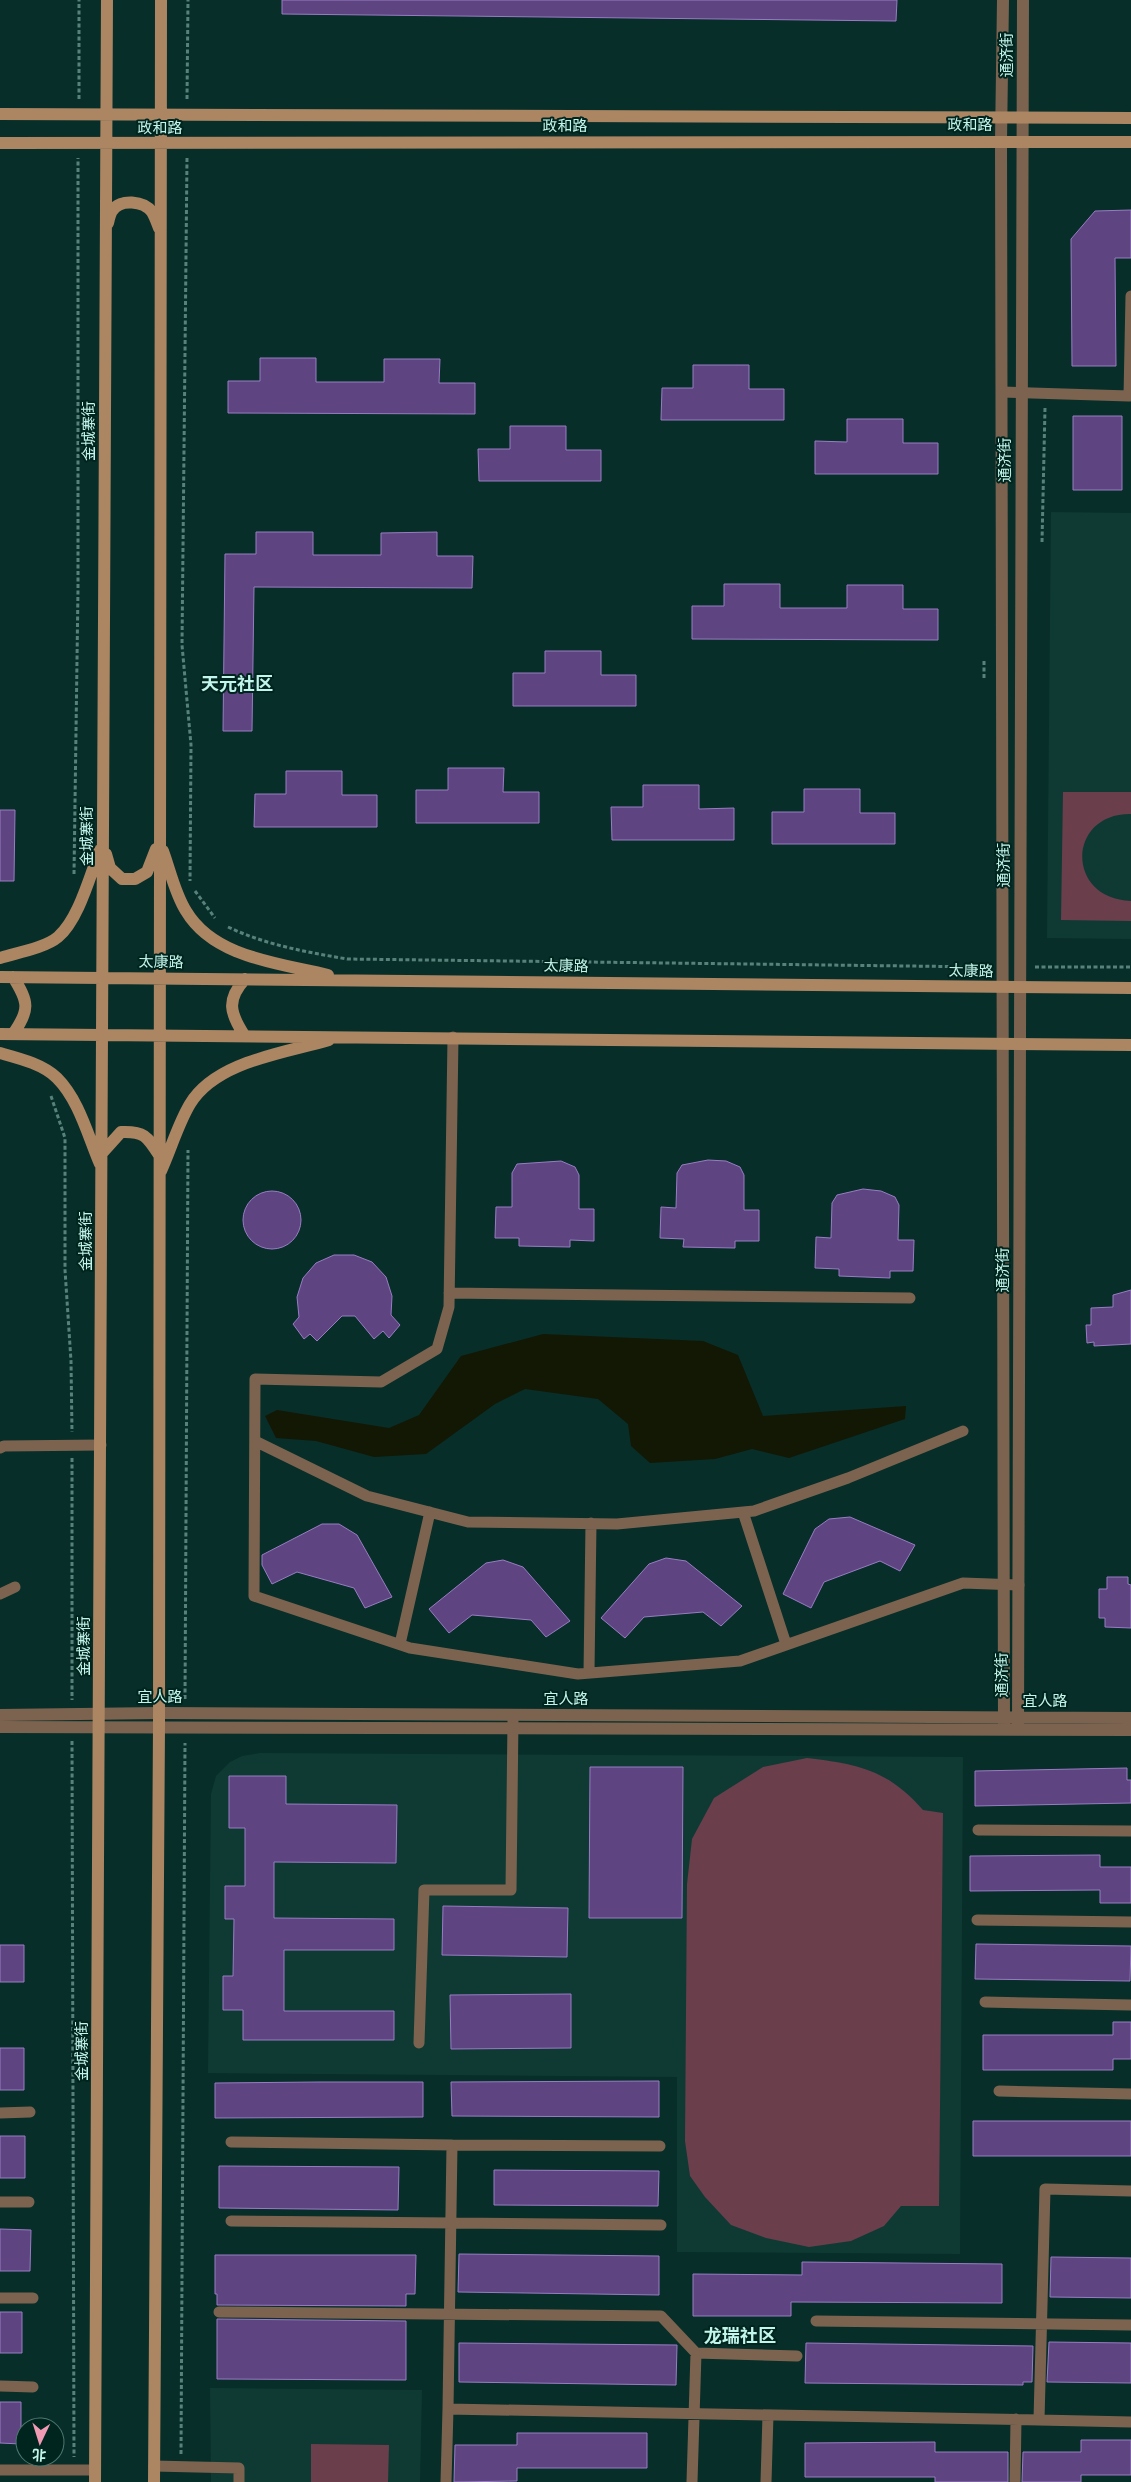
<svg xmlns="http://www.w3.org/2000/svg" width="1131" height="2482" viewBox="0 0 1131 2482" font-family="'Space Grotesk','Noto Sans SC',sans-serif">
  <rect width="100%" height="100%" fill="#082e29"/>
  <!-- built -->
  <path fill="#0f3a33" d="M1051 512 1131 513V939L1047 938Z
    M260 1753 963 1757 960 2254 677 2252V2077L208 2073 211 1794 216 1776 230 1762 242 1756Z
    M210 2388 422 2390 420 2482H211Z"/>
  <!-- green -->
  <path fill="#6a3e4b" d="M1063 792H1131V814C1067 813 1065 899 1131 901V921L1061 920Z
    M807 1758C858 1764 888 1770 923 1810L943 1813 939 2206H901L884 2226 851 2241 809 2247 766 2238 731 2225 705 2197 690 2176 685 2141 687 1884 692 1839 714 1798 763 1767Z
    M311 2444 389 2445 388 2482H311Z"/>
  <!-- water -->
  <path fill="#131804" d="M543 1334 703 1341 738 1355 763 1416 906 1406 905 1419 789 1458 752 1449 715 1459 650 1463 631 1446 628 1424 598 1399 525 1389 495 1404 426 1454 374 1457 316 1441 276 1438 265 1416 277 1410 389 1428 419 1415 461 1356Z"/>
  <!-- building -->
  <path fill="#5e4581" stroke="#987cc3" d="M282 0H897L896 21 282 14Z
    M1131 210V258H1115L1116 366H1072L1071 239 1095 211Z
    M260 358H316V382H384V359H440L439 383H475V414L228 413V381H260Z
    M693 365H749V389H784V420H661L662 388H693Z
    M1073 416H1122V490H1073Z
    M847 419H903V443H938V474H815V441L847 442Z
    M510 426H566V450H601V481H479L478 449H510Z
    M256 532H313V555H381V533L437 532V556H473L472 588 254 587 252 731H223L225 554H256Z
    M724 584H780V608H847V585H903V609H938V640L692 639V606H724Z
    M545 651H601V675H636V706H513V673H545Z
    M448 768H504L503 792H539V823H416V790H448Z
    M286 771H342V795H377V827H254L255 794H286Z
    M643 785H699V809L734 808V840H612L611 807H643Z
    M804 789H860V813H895V844H772V812H804Z
    M0 810H15L14 881H0Z
    M708 1160 726 1161 740 1167 744 1175V1210H759V1241H735V1248L683 1247 684 1239 660 1238 661 1207 676 1208 677 1173 682 1165Z
    M561 1161 575 1167 579 1175V1209H594V1241L570 1240V1247L519 1246V1238H495L496 1207H512V1173L517 1164Z
    M863 1189 881 1191 895 1197 899 1205 898 1240H914L913 1271H890V1278L839 1276V1269L815 1268 816 1237 831 1238 832 1203 837 1195Z
    M243 1220a29 29 0 1 1 58 0a29 29 0 1 1-58 0Z
    M334 1255H354L372 1262 386 1277 392 1296 391 1315 400 1325 389 1338 383 1331 374 1339 355 1316H342L317 1341 310 1334 304 1339 293 1324 299 1317 297 1297 303 1278 316 1263Z
    M1131 1290V1344L1094 1346V1342L1087 1343 1086 1325H1091V1308L1113 1307V1295Z
    M850 1517 915 1545 900 1571 880 1561 824 1582 811 1608 783 1594 815 1529 829 1519Z
    M322 1524H339L357 1535 392 1597 365 1608 354 1588 297 1572 272 1584 262 1565V1555Z
    M666 1558 686 1561 742 1606 721 1626 703 1612 644 1617 625 1638 601 1618 649 1564Z
    M503 1560 523 1567 570 1621 546 1637 531 1620 472 1615 449 1633 429 1609 486 1563Z
    M1107 1577H1128V1584L1131 1585V1628L1105 1627V1618H1099V1589H1107Z
    M590 1767H683L682 1918H589Z
    M1127 1768V1780H1131V1803L975 1806V1771Z
    M229 1776H286V1804L397 1805 396 1863 274 1862V1918L394 1919V1950H284V2011H394V2040H243V2010H223V1976H233L234 1919H225V1886H245V1828H229Z
    M1100 1855V1867H1131V1903H1100V1890L970 1891V1856Z
    M443 1906 568 1908 567 1957 442 1955Z
    M976 1944 1131 1946 1130 1981 975 1979Z
    M0 1945H24V1982H0Z
    M571 1994V2048L451 2049 450 1995Z
    M1113 2022H1131V2059H1113V2070H983V2035H1113Z
    M0 2048H24V2090H0Z
    M659 2081V2117L452 2116 451 2082Z
    M319 2082H423V2117L215 2118V2083Z
    M973 2121H1131V2156H973Z
    M0 2136H25V2178H0Z
    M219 2166 399 2167 398 2210 219 2208Z
    M494 2170 659 2171 658 2206 494 2205Z
    M0 2229 31 2230 30 2271H0Z
    M459 2254 659 2256V2295L458 2292Z
    M215 2255H416L415 2294H406V2306L217 2305V2294H215Z
    M1051 2257 1131 2258V2298L1050 2297Z
    M802 2262 1002 2264V2303L791 2302V2316H693V2274L802 2275Z
    M0 2312H22V2353H0Z
    M217 2319 406 2321V2380L217 2379Z
    M1049 2342 1131 2343V2383L1047 2382Z
    M459 2343 677 2345 676 2385 459 2382Z
    M806 2343 1033 2346 1032 2382H1023V2385L805 2383Z
    M0 2402H21V2444L0 2443Z
    M517 2433H647V2468H517V2481L454 2482 455 2445H517Z
    M1081 2440H1131V2475H1081V2482H1022L1023 2452H1081Z
    M935 2442V2452H1008V2482H935V2477H805V2443Z"/>
  <g fill="none" stroke-linecap="round" stroke-linejoin="round">
    <!-- path -->
    <path stroke="#57827b" stroke-width="3" stroke-dasharray="4 2.5" stroke-linecap="butt" d="M79 99V0
      M187 99 188 0
      M187 158 182 645 191 745 190 881
      M1042 542 1045 408
      M984 678V659
      M74 874 78 589V158
      M195 891 215 918
      M228 927C266 945 306 952 347 959L987 967
      M1035 967H1131
      M51 1096 65 1138V1270L71 1361 72 1432
      M72 1458V1700
      M185 1699 188 1150
      M72 1741 74 2457
      M181 2454 185 1743"/>
    <!-- lane -->
    <path stroke="#7c634f" stroke-width="11" d="M1002 392 1129 396 1131 296
      M453 1037 449 1307 437 1349 381 1382 255 1379 254 1596 410 1648 578 1674 740 1661 963 1583 1019 1585
      M449 1293 910 1298
      M255 1441 367 1496 468 1522 617 1524 754 1511 848 1478 963 1431
      M0 1448 4 1446 101 1445
      M743 1512 786 1644
      M0 1594 15 1587
      M400 1644 430 1512
      M589 1673 591 1523
      M978 1830 1131 1831
      M977 1920 1131 1922
      M985 2002 1131 2005
      M419 2043 424 1890H511L513 1719
      M999 2091 1131 2094
      M0 2113 30 2112
      M231 2142 452 2145 448 2409 1039 2420
      M452 2145 660 2146
      M1131 2191 1045 2189 1039 2420 1131 2422
      M0 2202H29
      M231 2221 661 2225
      M0 2298H33
      M219 2312 661 2316 696 2353
      M816 2321 1131 2325
      M0 2386 33 2387
      M154 2466 239 2468V2482
      M0 2470H95
      M446 2482 448 2409
      M692 2482 696 2353 797 2356
      M766 2482 768 2415
      M1015 2482 1016 2419"/>
    <!-- street -->
    <path stroke="#7c634f" stroke-width="12" d="M1003 0 1001 141 1004 1729
      M0 1715 159 1713 1131 1718
      M0 1727 1131 1730
      M1018 1729 1023 0"/>
    <!-- secondary -->
    <path stroke="#ac8563" stroke-width="12" d="M0 114 1131 118
      M0 143 1131 142
      M108 223C109 219 110 214 112 211 120 198 144 201 152 212 155 217 157 223 159 228
      M163 851C170 870 175 894 186 911 214 958 279 963 328 975
      M106 854 110 868 122 879H135L147 872 156 849
      M0 958C16 953 45 948 58 937 79 919 90 875 100 850
      M0 977 1131 988
      M13 977C29 1002 30 1010 13 1034
      M0 1034 1131 1045
      M244 1035C230 1013 226 1000 245 979
      M0 1053C18 1058 43 1064 57 1078 79 1100 88 1136 100 1164
      M103 1152 121 1132C144 1131 147 1136 159 1155
      M161 1171C171 1149 178 1124 190 1104 216 1061 285 1053 329 1040
      M95 2482 107 0
      M154 2482 159 1726 161 0"/>
  </g>
  <g text-anchor="middle" stroke-width="4" stroke-linejoin="round" paint-order="stroke">
    <!-- street labels -->
    <g font-size="15" fill="#c2f5eb" stroke="#00251f">
      <text transform="translate(1007 55) rotate(-90)" y="5">通济街</text>
      <text x="970" y="130">政和路</text>
      <text x="565" y="131">政和路</text>
      <text x="160" y="133">政和路</text>
      <text transform="translate(89 431) rotate(-90)" y="5">金城寨街</text>
      <text transform="translate(1005 460) rotate(-90)" y="5">通济街</text>
      <text transform="translate(87 836) rotate(-90)" y="5">金城寨街</text>
      <text transform="translate(1004 865) rotate(-90)" y="5">通济街</text>
      <text transform="translate(161 962) rotate(1)" y="5">太康路</text>
      <text transform="translate(566 966) rotate(1)" y="5">太康路</text>
      <text transform="translate(971 971) rotate(1)" y="5">太康路</text>
      <text transform="translate(86 1241) rotate(-90)" y="5">金城寨街</text>
      <text transform="translate(1003 1270) rotate(-90)" y="5">通济街</text>
      <text transform="translate(84 1646) rotate(-90)" y="5">金城寨街</text>
      <text transform="translate(1002 1675) rotate(-90)" y="5">通济街</text>
      <text x="160" y="1702">宜人路</text>
      <text x="566" y="1704">宜人路</text>
      <text x="1045" y="1706">宜人路</text>
      <text transform="translate(82 2051) rotate(-90)" y="5">金城寨街</text>
    </g>
    <!-- quarter labels -->
    <g font-size="18" font-weight="bold" fill="#c2f5eb" stroke="#00251f">
      <text x="237" y="690">天元社区</text>
      <text x="740" y="2342">龙瑞社区</text>
    </g>
  </g>
  <!-- north arrow -->
  <g transform="translate(40 2442) rotate(184)"><circle r="24" fill="#00251f" stroke="#4e7871"/>
  <path d="M0-4L9 19L0 12L-9 19Z" fill="#f19ab3"/>
  <text y="-8" font-size="14" font-weight="bold" text-anchor="middle" fill="#c2f5eb">北</text>
  </g>
</svg>
